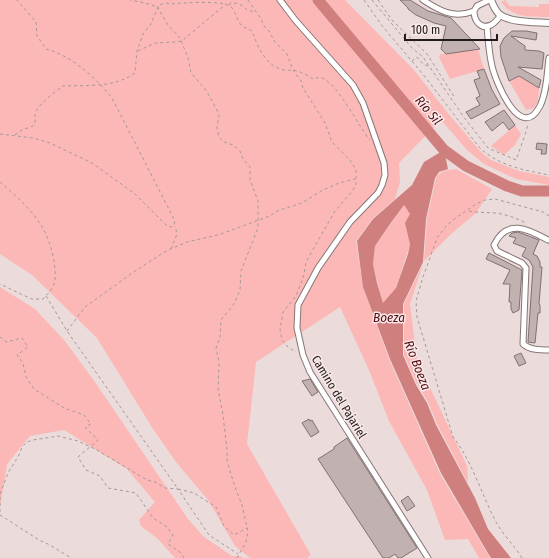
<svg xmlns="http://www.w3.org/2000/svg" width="549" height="558" viewBox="0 0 549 558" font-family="'Fira Sans Condensed',sans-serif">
  <rect width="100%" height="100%" fill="#ebdbda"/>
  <!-- green -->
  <path fill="#fcb8b6" d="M0 0H345L414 70 447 112 481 152 491 160 519 171 549 177V185L516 179 484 164 467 150 441 120 399 163 400 182 395 199 372 219 356 241 363 287 389 359 440 474 490 558H479L468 539 445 540 427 490 389 421 369 370 340 307 256 362 247 444 311 555 307 558H250L235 546 208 500 176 462 153 429 97 338 32 275 0 254Z
    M505 0 510 6 539 7V4H549V17C530 16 514 19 501 2Z
    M478 49 484 69 450 79 439 57 440 54Z
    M519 76 539 88 538 101 534 108 526 110 509 81Z
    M515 125 521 134 515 145 504 155 491 146Z
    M456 169 492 189 476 213 451 234 424 261 427 219 436 178C441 171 447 170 456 169Z
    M404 205 410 214 409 235 410 244 396 288 383 304 373 264 375 246Z
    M423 264 410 304 417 360 467 466 468 483 437 424 428 402 417 384 404 355V304Z
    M0 287 35 309 64 340 95 382 188 519 204 537 232 556H241L243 558H175L158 539 141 526 139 520 155 502 127 469 64 430 30 436 7 464 0 507Z"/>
  <!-- water -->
  <path fill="#cf7f7d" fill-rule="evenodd" d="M444 150 448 169 439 172 435 178 426 219 423 262 403 304V355L416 385 427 403 436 425 475 498 488 529 511 558H491L489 555 441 473 390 359 363 287 357 241 373 219 412 185 424 162ZM404 205 410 214 405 223 410 244 408 254 396 288 383 303 377 283 373 264 375 246 390 224Z"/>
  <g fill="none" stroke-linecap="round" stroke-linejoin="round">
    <!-- river -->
    <path stroke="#cf7f7d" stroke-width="11" d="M318 0 444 150 466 166 507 186 522 191H549"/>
  </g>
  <!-- building -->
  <path fill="#c1b1b0" stroke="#807271" d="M400 0H410L428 11 451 18 480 49 446 54 441 49 446 26 434 23 416 15 408 9V8Z
    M512 31H526L537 33 536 40 511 36 525 46V50L539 51 544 53 542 69 518 67 541 80 539 88 519 76 509 81 501 57 500 46 504 38Z
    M484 69 492 90 500 104 471 119 466 112 480 105 476 98 480 96 474 80 480 78 477 71Z
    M504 110 515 125 509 130 503 122 492 131 485 122Z
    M537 143 547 144 546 154H541L542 150 536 149Z
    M518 232 539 240 533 254 537 256 540 262V267H542L539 304 540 305V313H538L535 343 528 342 533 267 529 260 522 256 526 248 513 243 516 238 509 236 512 233Z
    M489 253 522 270 519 310 513 313 511 309V302H509L510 284H503L510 270 486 259Z
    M521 353 526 363 519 366 514 356Z
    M310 379 318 392 312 396 302 381Z
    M309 419 310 421 312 420 319 432 311 437 302 423Z
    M347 438 417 548 401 558H398L395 554 389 558H383L318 459 334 449V447Z
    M408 496 415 506 407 511 401 501Z"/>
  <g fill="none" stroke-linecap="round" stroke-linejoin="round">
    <!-- minor casing -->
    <g stroke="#857776" stroke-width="7">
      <path id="minor" d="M280 0 296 21 353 85 363 103 384 163 385 175 382 185 378 193 350 222 318 268 298 305 297 328 303 355 310 372 428 558
        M423 0C440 11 454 19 474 11
        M489 0 477 6 474 11C474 21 481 30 491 25 495 23 498 19 501 15
        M487 26C488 40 489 53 492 66 496 83 521 143 540 106 547 92 547 73 549 58
        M548 240C528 229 507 218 494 245L497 251 522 263 526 268 523 344C530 350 540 350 549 350"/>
    </g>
    <!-- tertiary casing -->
    <g stroke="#857776" stroke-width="8">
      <path id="tertiary" d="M491 0C493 5 495 10 499 14 510 23 535 22 549 23"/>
    </g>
    <!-- path -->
    <path stroke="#a59998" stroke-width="1" stroke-dasharray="3 3" stroke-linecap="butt" d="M248 0 261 19 264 26 269 31 275 42 287 54 293 70 301 81 303 88 325 123 332 142 350 160 356 170V184L353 190 335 211 311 253 306 262 304 275 296 296 283 312 280 330 282 340 288 347 296 352
      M364 0 383 27 422 73 479 147C498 166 524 170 549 175
      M372 0 412 48 423 57 463 116 488 148 516 160 525 135 528 124
      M378 0 392 20 427 54 455 98
      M230 5V3C234 3 238 3 241 5 246 8 247 12 254 11
      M138 51 155 43 174 42 182 41 226 4
      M412 61 417 57 423 64 428 66
      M0 134 33 138 50 143 92 163 135 194 166 225 171 227 174 225 175 221 112 98C95 77 72 56 46 49L37 36 36 22 17 0
      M15 135 22 130 33 126C38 118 33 117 36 111 41 102 55 92 63 86 88 85 114 88 135 73L137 51 143 34 151 24 158 7 145 3 130 0
      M0 182C14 194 29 207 39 222 49 235 60 271 53 287 50 292 47 295 43 299H32L25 296 0 284
      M469 211C479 213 485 212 495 213 505 214 516 218 526 223
      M171 249 177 234 175 226
      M46 296 67 331 178 489 194 493 216 507 224 526 234 535 247 528
      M67 331 85 307 135 271 168 250 187 242 218 235 270 216 277 211 302 203 321 191 339 183 355 179
      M0 337 6 342 22 338 28 347 17 355 23 363 26 377 34 389 64 408 84 415 91 424 85 427 98 440 78 457 86 470 100 476 108 488 136 493 153 518 167 527 173 535 168 544 180 552 184 558
      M0 512V494L8 473 19 455 22 447 27 442 33 440 58 436 78 441 97 450 147 480 155 482 165 488 178 489 209 535 238 554
      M0 515 39 540 50 545 71 558
      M237 558 246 542 248 531 242 505 235 487 227 461V450L223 415 218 388 219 362 216 348 220 337 221 320 234 304 240 290 241 271 258 228V201L250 180V167L243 159 240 151 233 145 224 142 219 137 217 128 219 115 217 110 206 90 191 73 188 58 180 38 168 25 159 10 158 7 159 5 166 3 171 4C183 3 220 0 230 6 236 11 236 19 241 25 244 28 249 29 252 31 258 47 265 66 284 70 287 71 290 70 293 70 299 71 308 75 313 79 316 78 319 77 322 78 339 85 358 126 370 140
      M522 558C514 545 502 534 495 520 481 493 472 461 453 437L417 317 416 301 422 280 437 238 447 225 457 217 476 204 485 200 495 199 543 212 549 216"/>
    <!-- minor -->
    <use href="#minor" stroke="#fff" stroke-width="5"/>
    <!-- tertiary -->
    <use href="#tertiary" stroke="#fff" stroke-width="6"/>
  </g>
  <g text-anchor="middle" stroke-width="3" stroke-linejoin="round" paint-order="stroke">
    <!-- street labels -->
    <g font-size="12" fill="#211c1b" stroke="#f8e8e7">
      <text transform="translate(339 397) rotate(59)" y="4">Camino del Pajariel</text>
    </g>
    <!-- water labels -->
    <g font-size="13" font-style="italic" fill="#540a13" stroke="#f8e8e7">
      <text transform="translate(429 110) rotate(50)" y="5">Río Sil</text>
      <text x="389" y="322">Boeza</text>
      <text transform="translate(418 365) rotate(69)" y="5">Río Boeza</text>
    </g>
  </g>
  <!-- scale -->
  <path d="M405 34v6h92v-6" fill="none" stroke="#211c1b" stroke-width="2"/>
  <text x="411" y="34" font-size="12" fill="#211c1b" stroke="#f8e8e7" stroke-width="3" paint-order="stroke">100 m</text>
</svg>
